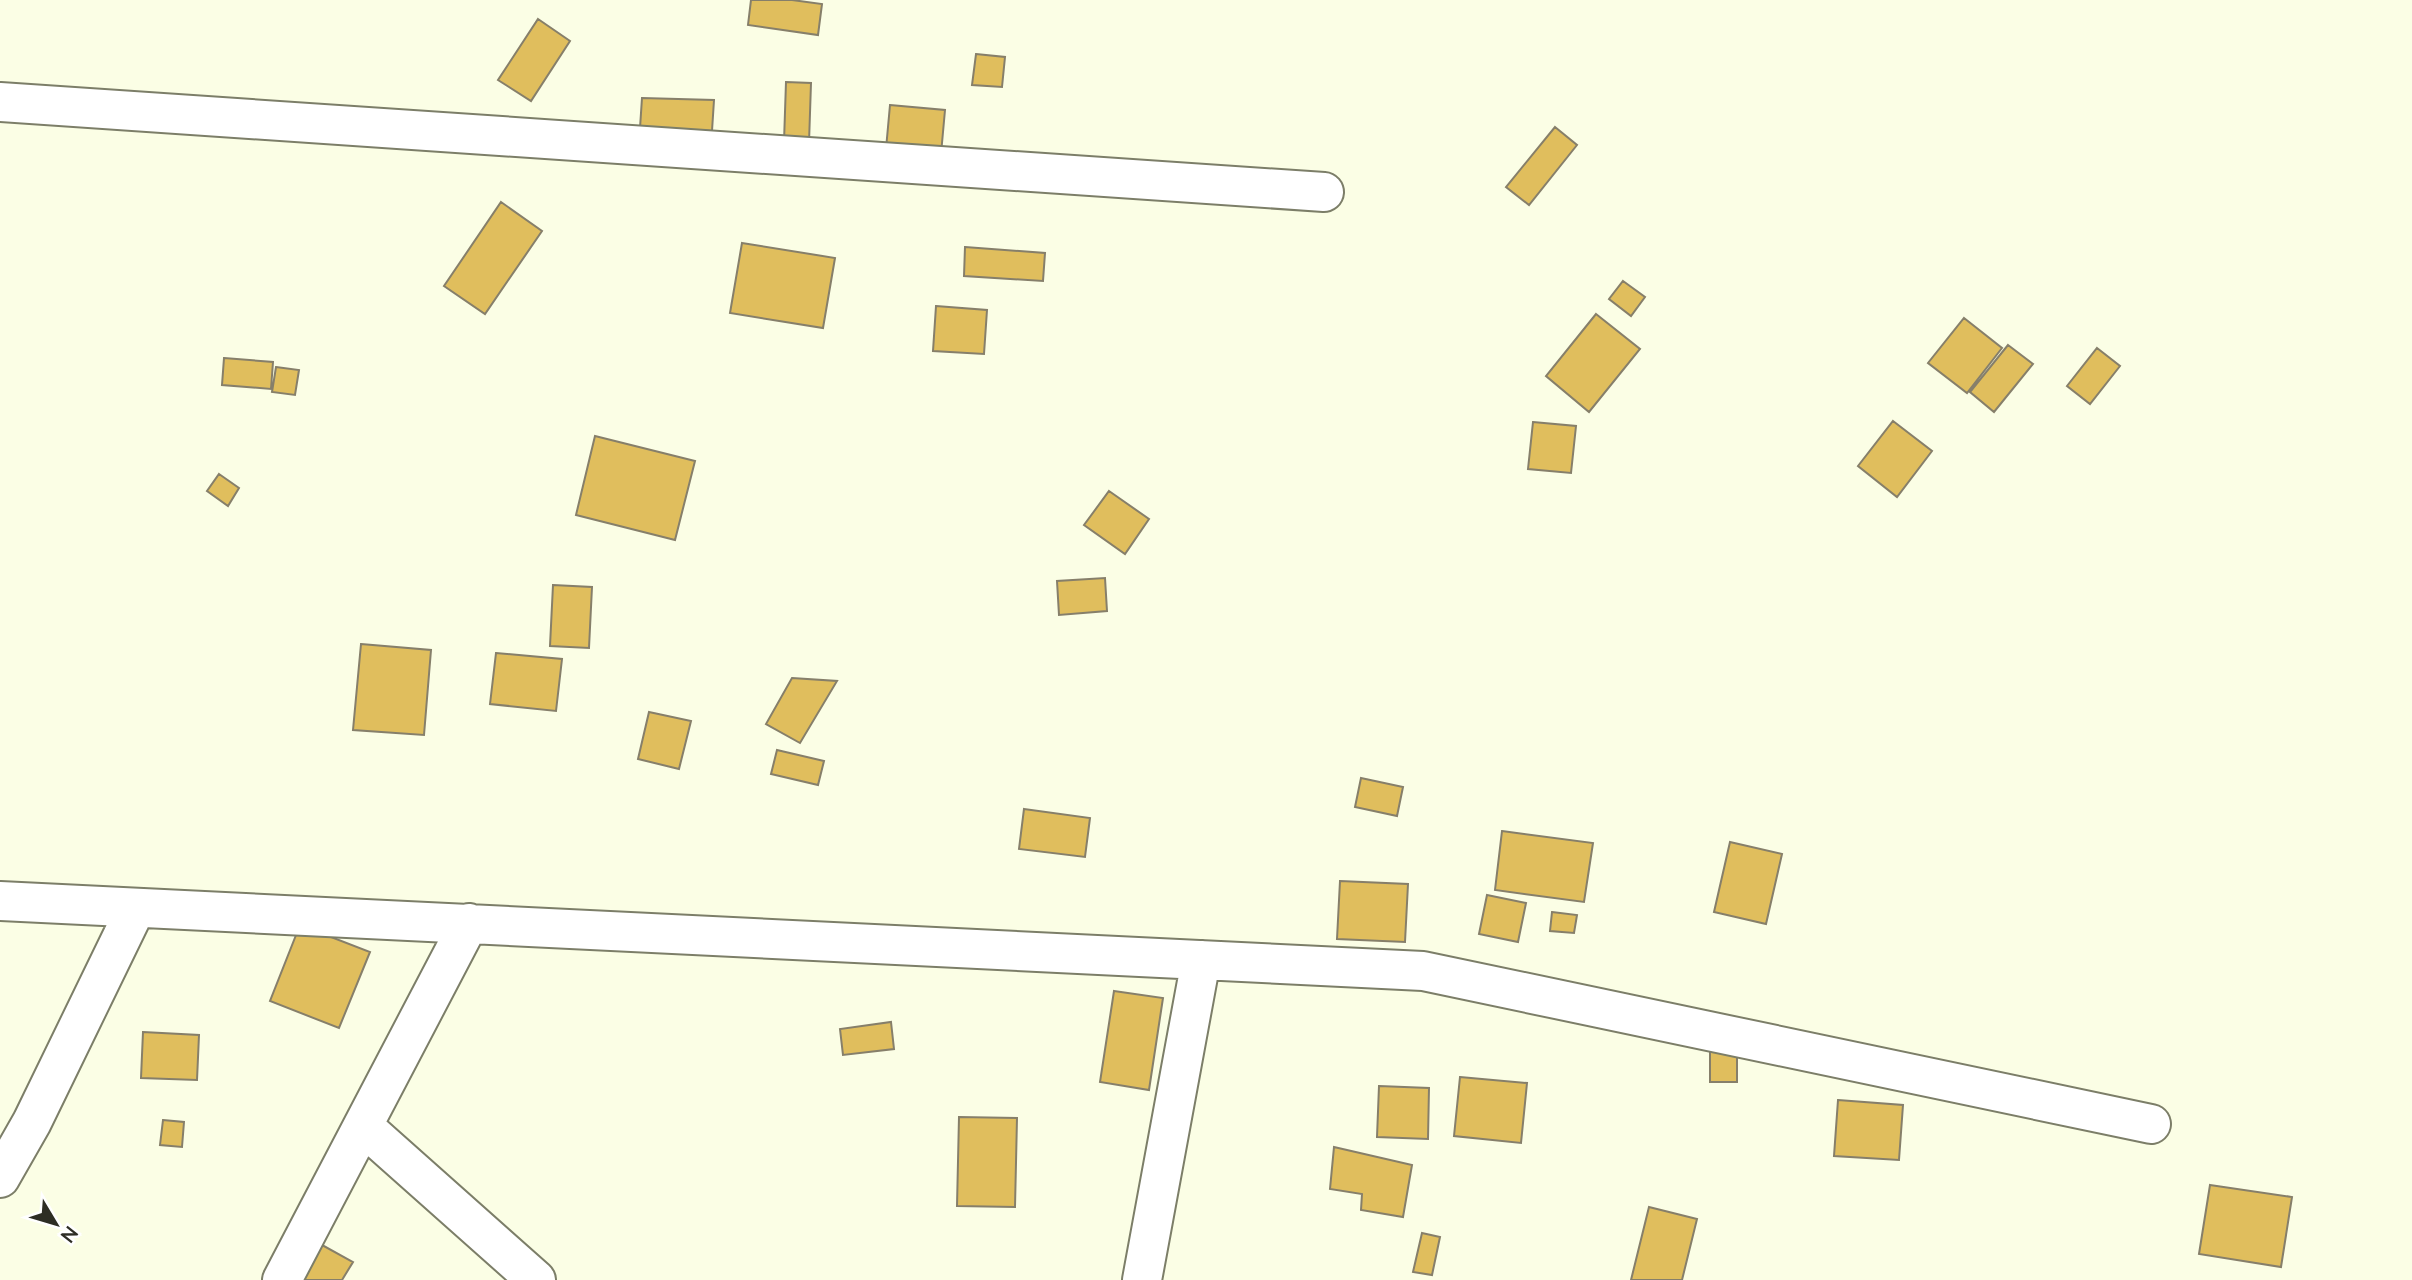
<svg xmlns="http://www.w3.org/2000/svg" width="2412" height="1280" viewBox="0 0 2412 1280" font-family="Lato,sans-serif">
  <rect width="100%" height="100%" fill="#fbfee5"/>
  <!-- building -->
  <path fill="#e0be5d" stroke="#867f6a" stroke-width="2" d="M751 0H792L822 4 818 35 748 25Z
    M538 19 570 41 531 101 498 80Z
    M976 54 1005 57 1002 87 972 85Z
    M786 82 811 83 809 143 784 142Z
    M642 98 714 100 712 131 640 128Z
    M890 105 945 110 941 154 886 149Z
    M1555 127 1577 145 1529 205 1506 187Z
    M501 202 542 231 485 314 444 286Z
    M742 243 835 258 823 328 730 313Z
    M965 247 1045 253 1043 281 964 276Z
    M1623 281 1645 297 1631 316 1609 299Z
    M936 306 987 310 984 354 933 351Z
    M1596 314 1640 349 1589 412 1546 376Z
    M1964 318 2002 348 1967 393 1928 363Z
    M2008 345 2033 364 1994 412 1970 392Z
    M2097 348 2120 366 2090 404 2067 386Z
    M224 358 273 362 271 389 222 385Z
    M276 367 299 370 295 395 272 392Z
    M1893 421 1932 451 1897 497 1858 466Z
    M1533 422 1576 426 1571 473 1528 469Z
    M595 436 695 461 675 540 576 515Z
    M219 474 239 488 228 506 207 491Z
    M1109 491 1149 519 1125 554 1084 525Z
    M1105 578 1107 611 1059 615 1057 581Z
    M553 585 592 587 589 648 550 646Z
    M361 644 431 650 424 735 353 730Z
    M496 653 562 659 556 711 490 704Z
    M792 678 837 681 800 743 766 724Z
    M649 712 691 721 679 769 638 759Z
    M777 750 824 761 818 785 771 774Z
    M1361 778 1403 787 1397 816 1355 807Z
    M1024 809 1090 818 1085 857 1019 849Z
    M1502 831 1593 843 1584 902 1495 890Z
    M1730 842 1782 854 1766 924 1714 912Z
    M1340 881 1408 884 1405 942 1337 939Z
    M1487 895 1526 903 1518 942 1479 934Z
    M1552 912 1577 915 1574 933 1550 931Z
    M300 925 370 952 339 1028 270 1001Z
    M1114 991 1163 998 1149 1090 1100 1082Z
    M891 1022 894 1049 843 1055 840 1029Z
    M143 1032 199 1035 197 1080 141 1078Z
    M1710 1041H1737V1082H1710Z
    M1460 1077 1527 1083 1521 1143 1454 1136Z
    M1379 1086 1429 1088 1428 1139 1377 1137Z
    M1838 1100 1903 1105 1899 1160 1834 1156Z
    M959 1117 1017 1118 1015 1207 957 1206Z
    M163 1120 184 1122 182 1147 160 1145Z
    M1334 1147 1412 1165 1403 1217 1361 1210 1362 1194 1330 1189Z
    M2210 1185 2292 1197 2281 1267 2199 1254Z
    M1649 1207 1697 1219 1682 1280H1631Z
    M1422 1233 1440 1237 1432 1275 1413 1272Z
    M313 1240 353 1262 342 1280H304L294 1274Z"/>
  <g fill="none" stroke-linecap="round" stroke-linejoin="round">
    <!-- minor casing -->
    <g stroke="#7c7e68" stroke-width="42">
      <path id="minor" d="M0 102 1324 192
        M0 901 1423 971 2151 1124
        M364 1127 536 1280
        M0 1178 32 1122 136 908
        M282 1280 469 923
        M1142 1280 1201 960"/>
    </g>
    <!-- minor -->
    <use href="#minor" stroke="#fff" stroke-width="38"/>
  </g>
  <!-- north arrow -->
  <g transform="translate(56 1224) rotate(128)" stroke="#ffffff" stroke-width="5" paint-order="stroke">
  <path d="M0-5L12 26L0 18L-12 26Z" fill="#2d2d24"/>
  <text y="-10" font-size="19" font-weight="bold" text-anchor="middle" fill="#2d2d24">N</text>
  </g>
</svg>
